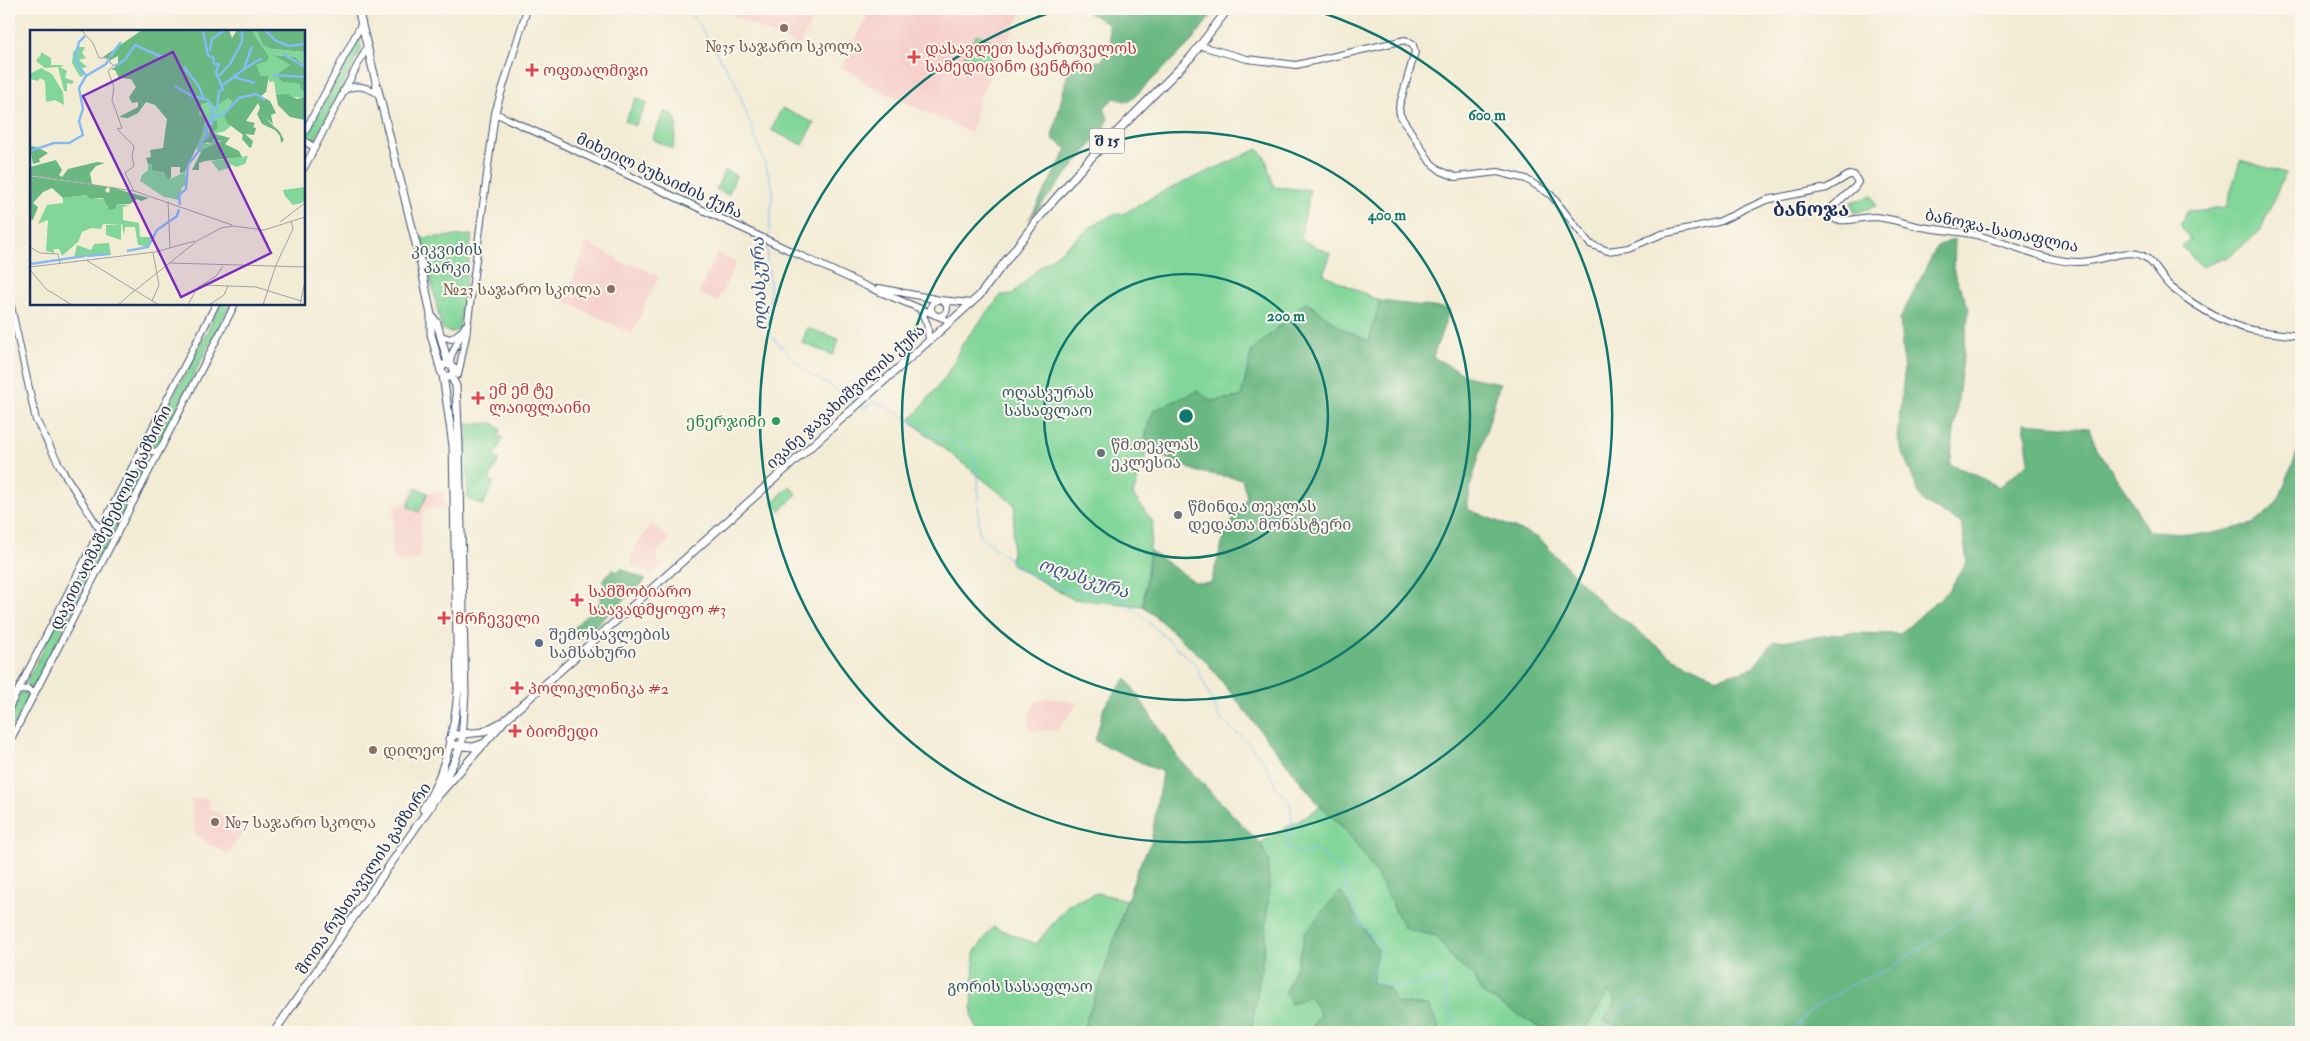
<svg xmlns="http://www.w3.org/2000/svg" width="2310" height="1041" viewBox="0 0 2310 1041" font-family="'IM FELL Double Pica','Noto Serif Georgian',serif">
  <rect width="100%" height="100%" fill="#fbf7ec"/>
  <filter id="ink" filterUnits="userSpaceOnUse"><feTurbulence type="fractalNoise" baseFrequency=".02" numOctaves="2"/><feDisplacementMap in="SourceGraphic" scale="10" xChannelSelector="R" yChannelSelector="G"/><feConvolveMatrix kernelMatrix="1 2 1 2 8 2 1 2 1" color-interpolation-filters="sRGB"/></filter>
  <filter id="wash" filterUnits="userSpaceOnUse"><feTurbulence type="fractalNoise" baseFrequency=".0096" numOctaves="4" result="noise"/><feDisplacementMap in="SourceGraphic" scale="20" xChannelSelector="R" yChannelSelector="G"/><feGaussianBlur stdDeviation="1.12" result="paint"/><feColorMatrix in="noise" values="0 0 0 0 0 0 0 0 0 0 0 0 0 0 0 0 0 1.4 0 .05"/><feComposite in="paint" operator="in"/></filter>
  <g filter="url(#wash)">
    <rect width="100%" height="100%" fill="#f3ecd5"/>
    <!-- built -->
    <path fill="#f7d0cc" d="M720 9H818L799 47Z
      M870 9H1023L981 95 971 133 860 81 862 78 842 68Z
      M587 243 618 258 617 261 628 265 630 263 659 276 632 334 564 301Z
      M717 253 736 262 718 302 699 293Z
      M414 486 429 493H445L446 509 425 508 421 525V560L399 561 392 558 394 508 398 504H405Z
      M652 524 669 540 656 554V558L663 565 653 574 632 565 631 561 637 544Z
      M1048 698 1075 702 1077 705 1058 730 1031 731 1028 728 1030 713 1036 701Z
      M207 798 209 808 246 828 229 854 203 841V838L195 836 191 799Z"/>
    <!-- green -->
    <path fill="#82d699" stroke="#4e827c" d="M977 34 998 44 985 70 963 58Z
      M359 36 361 49 315 140 310 143 307 141V136Z
      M636 98 647 103 635 126 625 121Z
      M782 108 814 123 803 145 771 130Z
      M665 111 674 116 677 124 673 149 652 139Z
      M1258 149 1265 157 1274 187 1310 190 1300 239 1331 254 1323 274 1380 301 1370 341 1344 330 1306 302 1252 351 1241 397 1210 401 1145 440 1147 450 1133 495 1153 522 1143 606 1073 599 1011 564 1015 505 910 421 945 378 963 343 1001 295 1012 294 1039 268 1094 225 1112 215 1125 213 1162 192Z
      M2240 160 2285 173 2260 231 2228 257 2201 267 2182 246 2190 239 2179 224 2188 211 2226 208Z
      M725 170 736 176 728 195 716 189Z
      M1872 196 1876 206 1854 213 1851 202Z
      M472 235 459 329C452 333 448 333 442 329L421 238Z
      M221 304H230L157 447 153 448 149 445Z
      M807 328 839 339 833 355 802 343Z
      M493 423 501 430 498 435 503 438 494 457 499 459 489 480 494 482 483 505 468 499 467 424Z
      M135 470H141L143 474 34 687 29 688 26 683Z
      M790 486 797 494 780 511 772 503Z
      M416 488 428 493 419 512 408 507Z
      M25 692 28 697 9 736V716L21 693Z
      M1320 806C1359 836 1383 886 1405 929L1436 936 1454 961 1472 974 1481 992 1547 1032H1441L1428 1006 1396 1003 1389 988 1371 983 1306 930 1297 964 1285 992 1310 996 1320 1014 1309 1032H1251L1265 942 1269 888 1268 860 1260 843 1309 815Z
      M1097 893 1127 900 1102 978 1082 1032H979L972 1017 974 953 993 927 1036 944 1069 904Z
      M1609 991 1617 1001 1604 1021 1636 1032H1583Z"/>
    <!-- forest -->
    <path fill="#69b781" stroke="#427370" d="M1086 9H1216L1191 42 1129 102 1114 98 1104 108 1108 118 1104 129 1029 220 1067 149 1052 138 1070 64 1102 61 1111 43 1108 24 1086 11Z
      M1955 239 1954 273 1969 308 1950 465 1970 472 1999 487 2029 462 2024 423 2089 428 2097 449 2126 491 2148 531 2209 534 2253 524 2277 504 2301 443V1032H1636L1604 1021 1616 1001 1609 992 1583 1032H1547L1481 992 1472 974 1454 961 1436 936 1405 929C1383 886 1359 836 1320 806L1204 659 1143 606 1150 551 1195 582 1211 583 1225 533 1247 497 1242 479 1198 472 1147 450C1143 435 1148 425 1154 410L1198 391 1210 401 1241 397 1252 351 1306 302 1344 330 1369 341 1380 301 1450 309 1433 357 1469 377 1500 383 1471 484 1467 509 1539 538 1601 603 1673 658 1718 678 1753 668 1773 642 1847 633 1900 634 1949 590 1967 561 1961 523 1922 501 1897 438 1904 374 1900 319 1937 246Z
      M621 568 646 580 579 641 572 633 573 628 600 602 601 588 605 584 602 580 614 569 617 572Z
      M1126 678 1179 759 1260 843 1268 860 1269 888 1265 942 1251 1032H1082L1102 978 1137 870 1151 842 1162 772 1095 741 1104 707Z
      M1340 891 1377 949 1372 983 1389 988 1396 1003 1428 1006 1441 1032H1309L1320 1014 1310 996 1291 1004 1285 992 1297 964 1306 931Z"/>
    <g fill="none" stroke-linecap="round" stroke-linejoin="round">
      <!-- stream -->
      <path stroke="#85bbf4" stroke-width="1" d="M683 9 696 20 735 82 768 172 773 189 769 239
        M768 243C765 257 769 269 770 283 771 300 766 318 770 335L809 374 831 386 856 403
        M860 405 864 408 876 401 939 437 958 443 974 456 978 477 979 536 1032 576 1075 592 1103 594 1125 601 1196 665 1220 719 1243 738 1265 762 1276 787 1290 802 1293 828 1287 839 1288 848 1298 853 1318 851 1340 869 1360 924 1382 946 1370 979C1391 992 1420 983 1443 979L1449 1011 1460 1032
        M1606 1032 1623 1011 1645 1001
        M1793 1032 1796 1026 1811 1010 1861 979 1888 970 1983 904"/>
    </g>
  </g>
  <g filter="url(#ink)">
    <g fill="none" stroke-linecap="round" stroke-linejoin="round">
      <!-- secondary casing -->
      <g stroke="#3b4b70" stroke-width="8">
        <path id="secondary" d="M1201 46 1247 59 1296 65 1405 40 1413 45 1415 52 1399 107 1400 115 1431 163 1441 171 1456 177 1498 172 1526 179 1551 195 1590 244 1608 251 1629 248 1662 234 1718 222 1766 200 1827 188 1849 175H1854L1858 182 1855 187 1830 209 1829 213 1836 220C1849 222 1861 217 1874 217 1891 218 1906 224 1922 227 1938 230 1955 231 1971 234 2007 241 2041 261 2077 262 2096 263 2126 248 2141 255 2155 261 2161 279 2172 288 2194 305 2224 324 2252 330 2268 333 2285 334 2301 336
          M343 91C357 83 366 87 379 94
          M495 113 868 287 950 321
          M304 133 362 23
          M304 141 314 147
          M304 168 367 47
          M9 191 12 196 9 236
          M879 288 940 300 971 303
          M9 297 36 420 62 470 100 530
          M931 308a8 8 0 1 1 16 0a8 8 0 1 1-16 0Z
          M920 309 927 324 929 339
          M441 336 451 339 462 331
          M450 364 451 356 465 326
          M458 375 466 336 495 113 527 9
          M144 444 150 451 159 452
          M132 468 142 466 148 473
          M18 691 28 689 34 695
          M9 708 216 304
          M9 743 235 304"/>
      </g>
      <!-- primary casing -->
      <g stroke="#3b4b70" stroke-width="9">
        <path id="primary" d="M358 9 420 260 431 315V334L441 371 442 373 448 377 453 374 454 369 451 365 446 364 442 366 441 371
          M431 315 437 323 448 363
          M449 739 455 735 483 732 500 723
          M449 739 453 745 473 747 485 743
          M436 798 505 720 979 296 1037 220 1087 162 1191 57 1228 9
          M423 809C445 776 455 728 458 690L453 446 443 375
          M274 1032 430 807 455 760 462 741 465 693 459 446 456 386 451 376"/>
      </g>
      <!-- secondary -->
      <use href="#secondary" stroke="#fff" stroke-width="6"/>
      <!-- primary -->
      <use href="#primary" stroke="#fff" stroke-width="7"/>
    </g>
  </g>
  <!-- distance rings -->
  <g fill="none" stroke="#0f766e" stroke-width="2.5">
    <circle cx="1186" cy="416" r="142"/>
    <circle cx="1186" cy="416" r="284"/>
    <path d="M1314 10A426 426 0 1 1 1058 10"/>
  </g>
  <!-- markers -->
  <g fill="#8d6e63" stroke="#fbf7ec" stroke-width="2">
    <circle cx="784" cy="28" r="5"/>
    <circle cx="611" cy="289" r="5"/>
    <circle cx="373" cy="750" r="5"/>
    <circle cx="215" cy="822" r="5"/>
  </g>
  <g fill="#e0444e" stroke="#fbf7ec" stroke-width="2">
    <path d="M911.5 49.5h5v5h5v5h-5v5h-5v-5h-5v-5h5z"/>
    <path d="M529.5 62.5h5v5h5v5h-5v5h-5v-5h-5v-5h5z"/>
    <path d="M475.5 390.5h5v5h5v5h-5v5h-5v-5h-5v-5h5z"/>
    <path d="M574.5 592.5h5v5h5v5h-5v5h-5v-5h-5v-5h5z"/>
    <path d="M441.5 610.5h5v5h5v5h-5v5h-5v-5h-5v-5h5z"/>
    <path d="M514.5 680.5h5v5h5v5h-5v5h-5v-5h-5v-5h5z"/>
    <path d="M512.5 723.5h5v5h5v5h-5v5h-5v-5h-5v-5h5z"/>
  </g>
  <circle fill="#2e9e5b" stroke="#fbf7ec" stroke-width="2" cx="776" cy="421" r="5"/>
  <g fill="#6b7280" stroke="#fbf7ec" stroke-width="2">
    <circle cx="1101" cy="453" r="5"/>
    <circle cx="1178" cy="515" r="5"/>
  </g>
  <circle fill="#5c6f8a" stroke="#fbf7ec" stroke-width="2" cx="539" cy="643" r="5"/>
  <g text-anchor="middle" stroke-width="4" stroke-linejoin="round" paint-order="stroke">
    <!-- shield labels -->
    <rect fill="#fbf7ec" stroke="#5e6b89" stroke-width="1" x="1089.5" y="128.5" width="35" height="25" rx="4"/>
    <g font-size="15" font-weight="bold" fill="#1b2f5e">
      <text x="1107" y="146">შ 15</text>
    </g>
    <!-- education labels -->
    <g font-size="16" fill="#785e54" stroke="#fbf7ec" text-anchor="start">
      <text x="784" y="52" text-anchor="middle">№35 საჯარო სკოლა</text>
      <text x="601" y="295" text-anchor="end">№23 საჯარო სკოლა</text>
      <text x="383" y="756">დილეო</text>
      <text x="225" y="828">№7 საჯარო სკოლა</text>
    </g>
    <!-- health labels -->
    <g font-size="16" fill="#be3a42" stroke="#fbf7ec" text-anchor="start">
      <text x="925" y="54">დასავლეთ საქართველოს<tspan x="925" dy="18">სამედიცინო ცენტრი</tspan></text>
      <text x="543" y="76">ოფთალმიჯი</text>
      <text x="489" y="395">ემ ემ ტე<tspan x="489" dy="18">ლაიფლაინი</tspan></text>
      <text x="588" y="597">სამშობიარო<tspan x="588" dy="18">საავადმყოფო #3</tspan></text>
      <text x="455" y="624">მრჩეველი</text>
      <text x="528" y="694">პოლიკლინიკა #2</text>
      <text x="526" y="737">ბიომედი</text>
    </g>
    <!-- street labels -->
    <g font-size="16" fill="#1b2f5e" stroke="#fbf7ec">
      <text transform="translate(660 175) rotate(25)" y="6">მიხეილ ბუხაიძის ქუჩა</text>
      <text transform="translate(2002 230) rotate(12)" y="6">ბანოჯა-სათაფლია</text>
      <text transform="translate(845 396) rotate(-42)" y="6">ივანე ჯავახიშვილის ქუჩა</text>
      <text transform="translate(110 517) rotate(-63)" y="6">დავით აღმაშენებლის გამზირი</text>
      <text transform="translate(363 878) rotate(-56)" y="6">შოთა რუსთაველის გამზირი</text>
    </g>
    <!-- park labels -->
    <g font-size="16" fill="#35596d" stroke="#fbf7ec">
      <text x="447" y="255">კიკვიძის<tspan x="447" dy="18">პარკი</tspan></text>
      <text x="1048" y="398">ოღასკურას<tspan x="1048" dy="18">სასაფლაო</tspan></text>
      <text x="1020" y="992">გორის სასაფლაო</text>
    </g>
    <!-- leisure labels -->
    <g font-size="16" fill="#27864d" stroke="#fbf7ec" text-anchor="end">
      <text x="766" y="427">ენერჯიმი</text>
    </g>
    <!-- worship labels -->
    <g font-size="16" fill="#5b616d" stroke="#fbf7ec" text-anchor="start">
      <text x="1111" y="450">წმ.თეკლას<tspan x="1111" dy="18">ეკლესია</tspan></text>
      <text x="1188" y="512">წმინდა თეკლას<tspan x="1188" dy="18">დედათა მონასტერი</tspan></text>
    </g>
    <!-- service labels -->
    <g font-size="16" fill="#4e5e75" stroke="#fbf7ec" text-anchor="start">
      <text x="549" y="640">შემოსავლების<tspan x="549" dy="18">სამსახური</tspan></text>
    </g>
    <!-- water labels -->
    <g font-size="18" font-style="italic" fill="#3b598b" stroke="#fbf7ec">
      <text transform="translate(759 284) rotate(-92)" y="6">ოღასკურა</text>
      <text transform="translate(1084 578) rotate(18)" y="6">ოღასკურა</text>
    </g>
    <!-- quarter labels -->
    <g font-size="19" font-weight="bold" fill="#1b2f5e" stroke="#fbf7ec">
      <text x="1811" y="216">ბანოჯა</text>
    </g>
  </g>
  <!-- overview -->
  <g transform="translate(30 30)">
    <rect width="275" height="275" fill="#f3ecd5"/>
    <path d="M221 0H227L242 19 275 22V36L265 27 244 25 260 35 246 45 252 52 270 54 275 61 274 68 246 65 244 51 239 52V46H231L225 35 237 31ZM48 17H55L52 23 56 28 49 30 57 37 52 38 53 46 50 47 42 33 43 22ZM11 22 21 28V35H34L30 37 37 41 35 48 44 51 42 54 37 53V61H34L28 37 15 38 6 31 9 26 10 29ZM11 38 22 44 33 62 34 75 25 70 16 72 15 51 10 48 8 51 0 49V44ZM198 68 202 70 194 84 202 95 195 101 184 104 182 99 188 98 187 91 180 94 176 114 183 113V109L192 111 171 122 165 118 172 105 169 85 172 74H182ZM218 126 215 134 206 137 200 134 202 142 199 138 189 141 181 131ZM122 133 140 149 155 142 157 155 152 157 149 170 134 167 110 151 112 145 118 140V134ZM275 157V171L271 173 263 175 255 166 253 160ZM56 165 60 169H75L77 178 87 174 100 175 93 177V190L109 193 110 207H121L119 217 108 215 105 197H95L94 206 92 194H73L71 199 61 198 52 202 48 212 32 226 29 219H24V223L16 221 18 190 8 194 17 175 33 173V168ZM91 194V210L76 205V195ZM79 213 81 225 44 227 47 215 61 220 64 214Z" fill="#82d699"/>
    <path d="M112 0H199L202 8 207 0H221L239 27 237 31 226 35 231 46H239L236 62 231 66 240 71 246 83 241 85 243 94 234 87 250 102 254 110 251 113 250 106 245 100 232 94 227 84 230 78 228 73 216 91 225 93 223 97 226 98 224 105 215 104 223 111 221 118 219 117 212 109 213 105 196 92 194 84 202 71 198 68 185 77 181 73 172 74 169 85 180 89H175L172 105 155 142 150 143V137H141V148L138 149 133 142 122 140V134H118L116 128 121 127 120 120 133 118 137 89 125 75 116 72 108 83 98 88 89 87 108 77V72L102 73 99 67 106 57 101 49 89 48 85 40H81L95 28 88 33V26L81 30 73 27ZM227 0H275V22L242 19 233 15ZM243 25 265 27 275 36V61L271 60 270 54 252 52 246 45 260 35ZM257 64 267 69 275 67V90L260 87 248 75 246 65ZM187 90 188 98 182 103 200 108 195 114 209 121 212 127 175 131 169 133V140H162L172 120 192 111 183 109V113L171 112 178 106 181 92ZM0 116 7 117 18 123 9 129 10 132 3 134ZM26 130 32 140 29 145 32 147 38 139 67 132 75 133 66 136 60 143 62 154 0 145V137ZM0 146 77 157 75 161 79 163 80 157 119 168 111 171 107 169 100 174H87L85 179 79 180 73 168 60 169 56 165 33 168 22 158 13 162 3 173 8 177 3 190 0 189Z" fill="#69b781"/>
    <path fill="none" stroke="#85bbf4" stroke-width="2.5" d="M235 0 246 11 259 16 275 14M55 6 49 12 46 24V32L56 46M180 21 182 9 195 0M253 24 275 37M80 27 91 12M85 36 95 30 105 15 132 27M154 37 170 58 173 68M214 39 232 28M243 45 275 47M189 46 200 34 212 12V0M204 47 225 53M145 56 162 66 178 70 182 78M192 56 214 39 222 16M182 88 194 84 209 68 226 64 235 70M0 121 24 113H39L53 105 49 91 53 79 49 58 56 46 76 34 79 29M150 175 149 165 156 159 158 135 170 119V113L178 106 175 100 180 91 182 93V79H187L189 61 193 60 186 42 189 34H184L183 27 178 26 173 0M97 221 118 217 127 200 147 186 149 179M57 226 78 224M0 234 55 226"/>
    <path fill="none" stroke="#9da0a5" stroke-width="1" d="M51 0 63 13 69 28H80V33L84 35 78 41 84 57 82 70 92 98 87 99 104 116 102 127 104 136 95 143 104 161M0 145 104 161 202 195M138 171 140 218M250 192 275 173M0 217 10 223 28 224 30 233M56 230 129 275M140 233 275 237M0 237 125 222 165 211M0 240 16 259 42 275M174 255 226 257 271 271M103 262 167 211 191 198 203 196 234 200 275 187V190M122 271 129 255 123 223M88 275 104 261M158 275 167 258 186 246 193 236M179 275 194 265 198 256M233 275 246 235 263 199 261 191M270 275 275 251"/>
    <path fill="#7b2cbf" fill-opacity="0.15" stroke="#7b2cbf" stroke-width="2.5" d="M143 22 241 223 151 267 53 66Z"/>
    <rect width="275" height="275" fill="none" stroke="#1b2f5e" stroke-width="2.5"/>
  </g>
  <circle cx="1186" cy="416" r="8" fill="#0f766e" stroke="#fbf7ec" stroke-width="2.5"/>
  <g font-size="15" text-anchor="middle" font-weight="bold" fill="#0f766e" stroke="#fbf7ec" stroke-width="4" stroke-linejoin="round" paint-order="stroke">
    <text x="1487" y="120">600 m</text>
    <text x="1387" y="220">400 m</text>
    <text x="1286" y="321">200 m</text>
  </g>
  <!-- margin -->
  <rect width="2310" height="1041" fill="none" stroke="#fbf7ec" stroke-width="30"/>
</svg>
